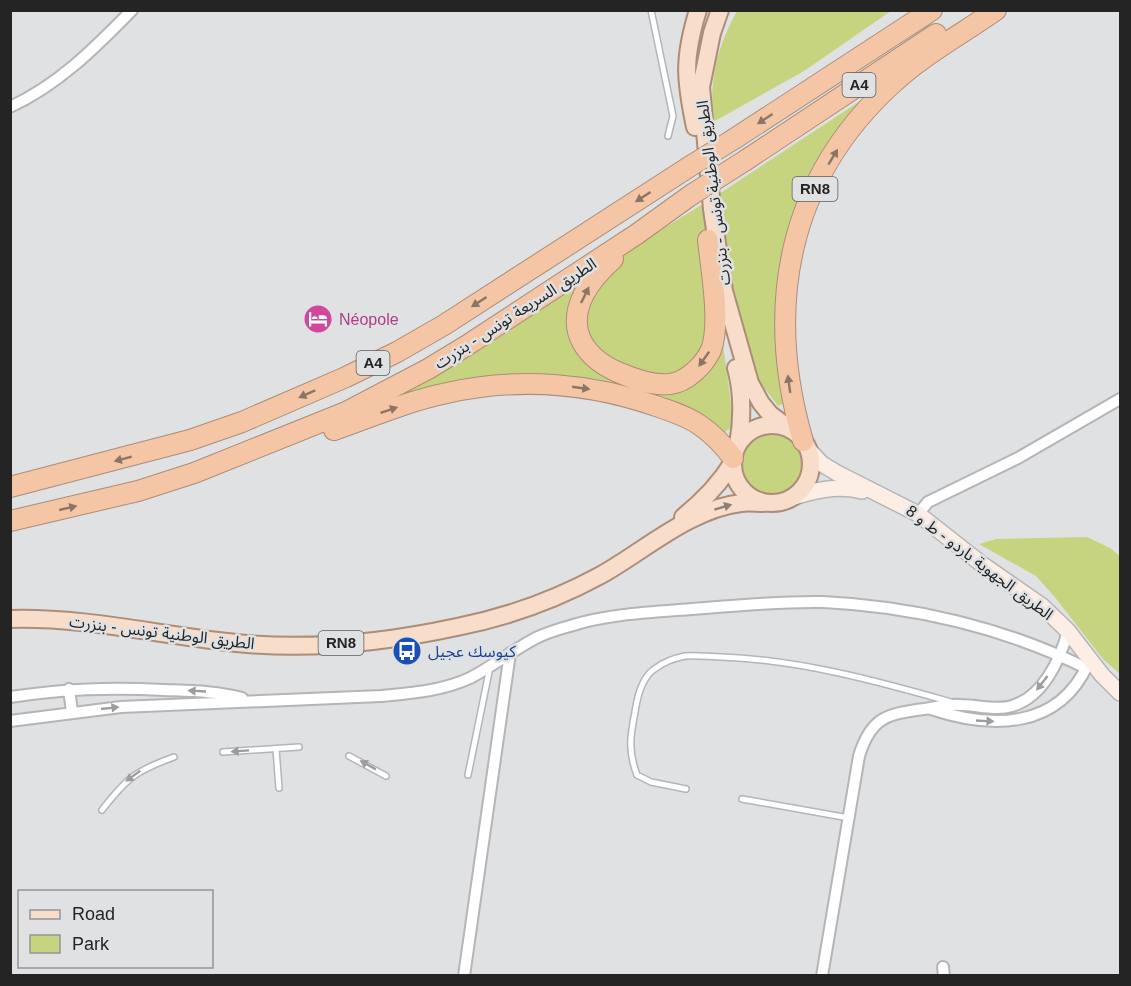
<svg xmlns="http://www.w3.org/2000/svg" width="1131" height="986" viewBox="0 0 1131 986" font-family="Arial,'Noto Sans Arabic',sans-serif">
  <rect width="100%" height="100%" fill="#dfe1e3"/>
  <!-- green -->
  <path fill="#c6d47f" d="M737 11V10L891 11 804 71 713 122C710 78 716 50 737 11Z
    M860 101C848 118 833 135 822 153 774 234 769 312 786 402L778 406 757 378 741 327 722 337 734 425 724 433 705 421 544 378 387 401 722 192Z
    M742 464a30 30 0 1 1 60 0a30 30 0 1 1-60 0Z
    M1087 537 1110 548 1120 556V674L1103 659 1054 596 1036 576 979 544 996 539Z"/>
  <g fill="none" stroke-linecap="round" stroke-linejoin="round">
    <!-- lane casing -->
    <g stroke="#b4b5b8" stroke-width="8">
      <path id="lane" d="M651 10 673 116 668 136
        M276 749 279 788
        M223 752 299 747
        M349 756 386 776
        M468 775 490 667
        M686 789 651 782 637 775C628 751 630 737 635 712 637 698 642 676 656 668 664 662 675 658 685 656 697 655 710 657 722 657 800 660 877 681 951 702
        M742 799 849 818
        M102 810C127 778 135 771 174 757"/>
    </g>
    <!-- street casing -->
    <g stroke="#b4b5b8" stroke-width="14">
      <path id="street" d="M10 107C58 85 95 48 132 10
        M918 514 928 502 1018 458 1120 399
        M69 689 72 712
        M10 697C65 689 109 687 164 690 190 691 216 691 242 698
        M931 709C991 729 1058 730 1088 664
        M10 721 121 707 381 696C411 693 442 691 470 678 493 666 513 650 536 638 546 633 559 629 570 626 606 614 653 612 692 609 735 606 779 601 823 602 913 606 1005 628 1086 668
        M943 967 944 976
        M464 976 510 653
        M822 976 859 756C871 717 887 714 924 709 936 707 949 704 961 705 977 705 996 711 1012 706 1043 697 1060 660 1068 631"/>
    </g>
    <!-- secondary casing -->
    <g stroke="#b4b5b8" stroke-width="18">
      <path id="secondary" d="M808 449 822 464 837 473 918 514 983 565 1042 606 1068 631 1102 675 1120 693
        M791 498C815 490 837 485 862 491"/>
    </g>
    <!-- primary casing -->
    <g stroke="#ab8d79" stroke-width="20">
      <path id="primary" d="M720 10 712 33 701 87 712 209 724 291 750 383 761 403 770 414 791 430
        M695 127C685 79 683 59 698 10
        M736 368C743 394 743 417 738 444
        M733 464a39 39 0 1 1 78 0a39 39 0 1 1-78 0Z
        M683 517C703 501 719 485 733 462
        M10 619C85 617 153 634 227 642 302 651 383 643 457 627 508 617 555 600 601 575 644 551 690 509 741 503 748 502 756 503 764 503"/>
    </g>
    <!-- highway casing -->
    <g stroke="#ab8d79" stroke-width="22">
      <path id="highway" d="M734 139 932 10
        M746 160 936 34
        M613 259C602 269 591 280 584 294 565 331 586 359 620 373 634 379 654 386 670 384 687 382 704 365 711 350 721 324 711 269 708 240
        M334 430C371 417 408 401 447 393 518 377 591 383 659 407 673 412 689 417 701 426 714 435 724 446 733 458
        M803 441C764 307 787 180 892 84 923 55 962 34 996 10
        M10 487 190 440 242 422 346 377 397 352 444 325 692 165
        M10 521 138 491 194 473 346 412 428 369 466 346 637 234 691 195"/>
    </g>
    <!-- lane -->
    <use href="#lane" stroke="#fff" stroke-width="5"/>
    <!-- street -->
    <use href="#street" stroke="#fff" stroke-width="10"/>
    <!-- secondary -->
    <use href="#secondary" stroke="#fceee4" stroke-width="15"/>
    <!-- primary -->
    <use href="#primary" stroke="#f8ddca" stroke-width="16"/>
    <!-- highway -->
    <use href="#highway" stroke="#f4c6a6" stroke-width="20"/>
    <!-- highway-bridge casing -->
    <g stroke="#ab8d79" stroke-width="22" stroke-linecap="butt">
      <path id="highway-bridge" d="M692 165 734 139
        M691 195 746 160"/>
    </g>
    <!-- highway-bridge -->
    <use href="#highway-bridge" stroke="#f4c6a6" stroke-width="20"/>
  </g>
  <!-- one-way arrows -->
  <defs><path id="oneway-solid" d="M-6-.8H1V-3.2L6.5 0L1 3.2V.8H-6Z" transform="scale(1.5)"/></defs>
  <g fill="#8c7566">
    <use href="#oneway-solid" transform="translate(765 119) rotate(147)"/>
    <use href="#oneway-solid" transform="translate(833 157) rotate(-59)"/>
    <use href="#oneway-solid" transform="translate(643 197) rotate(147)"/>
    <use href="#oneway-solid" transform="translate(585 295) rotate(-64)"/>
    <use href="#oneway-solid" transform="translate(479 302) rotate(147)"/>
    <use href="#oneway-solid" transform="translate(704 359) rotate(125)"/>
    <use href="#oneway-solid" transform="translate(789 384) rotate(-98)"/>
    <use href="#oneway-solid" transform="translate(581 388) rotate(8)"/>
    <use href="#oneway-solid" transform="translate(307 394) rotate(156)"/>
    <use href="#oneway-solid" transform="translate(389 410) rotate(-18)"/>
    <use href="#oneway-solid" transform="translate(123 459) rotate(165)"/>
    <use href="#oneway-solid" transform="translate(68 508) rotate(-13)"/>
  </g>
  <use fill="#8e8078" href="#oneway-solid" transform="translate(723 507) rotate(-17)"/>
  <g fill="#9c9c9d">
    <use href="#oneway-solid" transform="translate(1042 683) rotate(128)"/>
    <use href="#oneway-solid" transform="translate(197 691) rotate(-177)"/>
    <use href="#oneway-solid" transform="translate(110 708) rotate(-6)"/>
    <use href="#oneway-solid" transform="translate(985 721) rotate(3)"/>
    <use href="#oneway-solid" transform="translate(240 751) rotate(176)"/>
    <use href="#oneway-solid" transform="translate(368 765) rotate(-151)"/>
    <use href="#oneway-solid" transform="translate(133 776) rotate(144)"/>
  </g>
  <!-- icons -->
  <defs>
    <g id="hotel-disc" transform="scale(1.5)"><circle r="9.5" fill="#d1479c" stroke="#dfe1e3"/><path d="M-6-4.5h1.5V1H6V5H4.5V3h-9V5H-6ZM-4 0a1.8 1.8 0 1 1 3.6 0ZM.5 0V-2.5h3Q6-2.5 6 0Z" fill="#fff"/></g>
    <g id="bus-disc" transform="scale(1.5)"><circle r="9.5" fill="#1a4fb4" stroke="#dfe1e3"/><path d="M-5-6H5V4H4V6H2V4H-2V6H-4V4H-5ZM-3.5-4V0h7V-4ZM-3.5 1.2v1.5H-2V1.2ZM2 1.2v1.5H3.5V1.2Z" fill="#fff"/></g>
  </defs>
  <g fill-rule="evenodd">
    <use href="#hotel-disc" x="318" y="319"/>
    <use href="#bus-disc" x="407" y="651"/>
  </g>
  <g text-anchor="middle" stroke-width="5" stroke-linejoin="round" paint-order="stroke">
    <!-- shield labels -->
    <g fill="#dfe1e3" stroke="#5c5d5e" stroke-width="1.5">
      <rect x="842.5" y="73" width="33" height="24" rx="4.5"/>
      <rect x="792.5" y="177" width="45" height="24" rx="4.5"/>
      <rect x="356.5" y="351" width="33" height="24" rx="4.5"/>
      <rect x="318.5" y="631" width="45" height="24" rx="4.5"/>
    </g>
    <g font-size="15" font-weight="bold" fill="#242425">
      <text x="859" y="90">A4</text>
      <text x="815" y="194">RN8</text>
      <text x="373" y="368">A4</text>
      <text x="341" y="648">RN8</text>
    </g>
    <!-- street labels -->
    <g font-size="16" fill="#242425" stroke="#dfe1e3">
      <text transform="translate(713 193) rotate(-97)" y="6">الطريق الوطنية تونس - بنزرت</text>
      <text transform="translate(515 313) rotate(-33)" y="6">الطريق السريعة تونس - بنزرت</text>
      <text transform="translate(980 562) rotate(37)" y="6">الطريق الجهوية باردو - ط و 8</text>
      <text transform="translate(162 632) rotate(7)" y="6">الطريق الوطنية تونس - بنزرت</text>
    </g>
    <!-- hotel labels -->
    <g font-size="16" fill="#b23c85" stroke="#dfe1e3" text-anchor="start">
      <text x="339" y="325">Néopole</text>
    </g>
    <!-- transit labels -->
    <g font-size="16" fill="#164399" stroke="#dfe1e3" text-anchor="start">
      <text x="428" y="657">كيوسك عجيل</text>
    </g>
  </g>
  <!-- border -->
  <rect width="1131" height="986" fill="none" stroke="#242425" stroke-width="24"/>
  <!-- legend -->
  <rect x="18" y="890" width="195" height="78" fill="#dfe1e3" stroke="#949597" stroke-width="1.5"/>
  <rect x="30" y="910" width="30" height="9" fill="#f8ddca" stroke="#949597" stroke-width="1.5"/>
  <text x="72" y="920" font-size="18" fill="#242425">Road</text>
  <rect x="30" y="935" width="30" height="18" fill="#c6d47f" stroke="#949597" stroke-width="1.5"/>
  <text x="72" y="950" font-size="18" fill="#242425">Park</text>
</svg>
